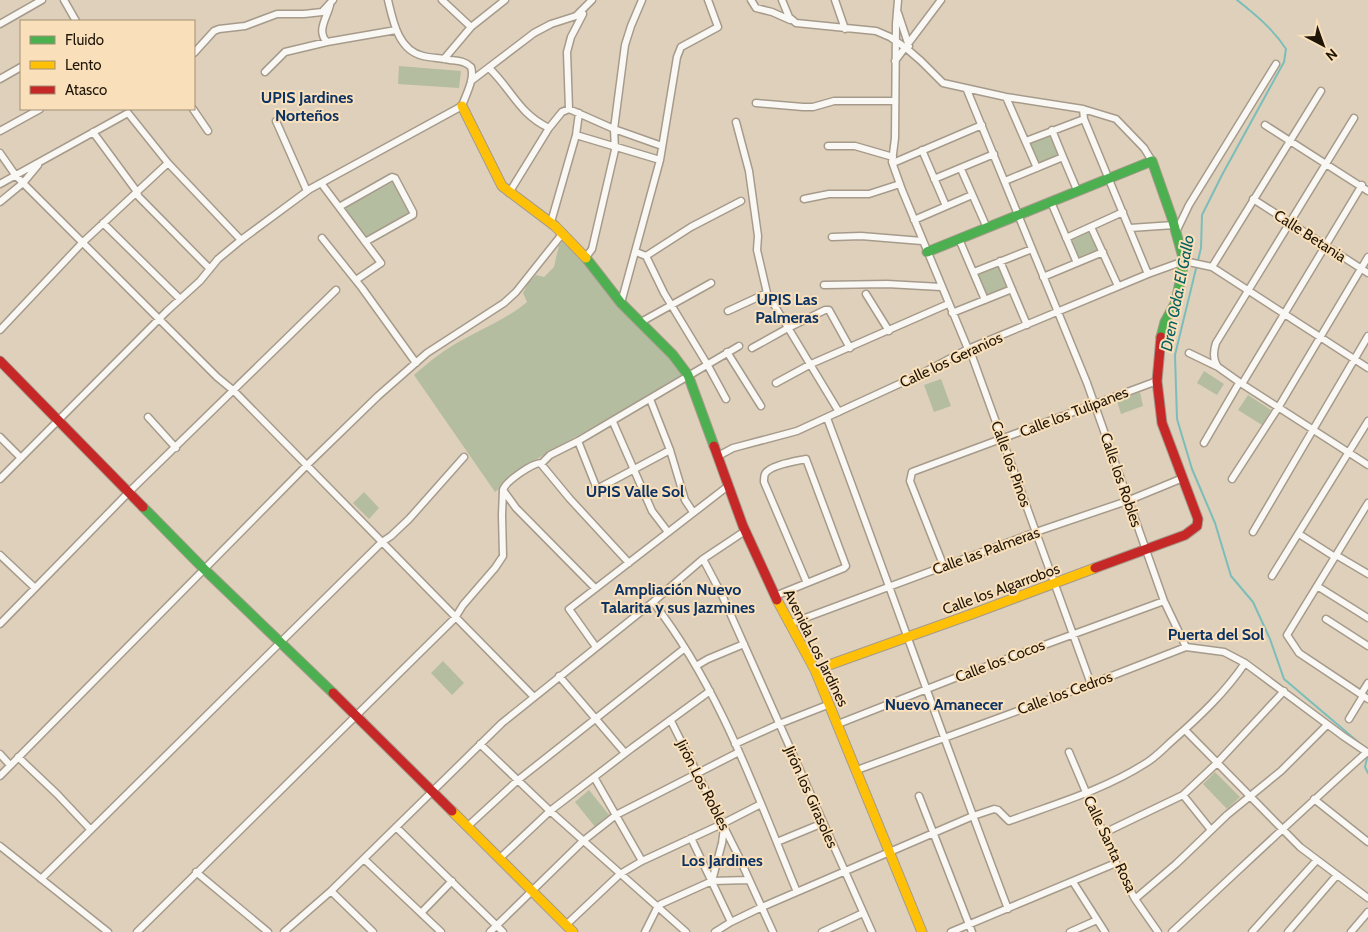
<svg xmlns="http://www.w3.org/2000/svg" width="1368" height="932" viewBox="0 0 1368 932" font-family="Cabin,sans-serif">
  <rect width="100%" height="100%" fill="#ded0bb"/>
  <!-- green -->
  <path fill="#b5bda0" d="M399 66 461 71 459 88 398 84Z
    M1050 133 1059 155 1038 165 1028 142Z
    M393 182 409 213 366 238 345 208Z
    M1090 230 1100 252 1078 261 1069 239Z
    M564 240 587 265 624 313 664 350 684 375 535 460 495 492 414 375C430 361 445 349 464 339 486 327 508 318 527 302L523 293 528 283 536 275 544 277 554 267 559 245Z
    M1000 266 1009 287 987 296 978 275Z
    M1204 371 1224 384 1217 395 1197 383Z
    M941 379 951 406 934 412 924 385Z
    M1140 392 1143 406 1121 414 1117 401Z
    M1248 395 1271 410 1262 425 1238 410Z
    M364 492 379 508 369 519 353 503Z
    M443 661 464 683 452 695 431 673Z
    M1215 772 1240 797 1227 809 1203 784Z
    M589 790 610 816 596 828 575 802Z"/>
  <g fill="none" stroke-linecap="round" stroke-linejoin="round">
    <!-- stream -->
    <path stroke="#7bbeb9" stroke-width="2" d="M1237 0C1256 15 1273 29 1286 49L1284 62 1222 175 1202 215 1201 248 1175 355 1177 419 1192 469 1215 523 1231 576 1253 602 1270 639 1284 679 1364 747
      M1368 754 1365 767 1368 773"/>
    <!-- street casing -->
    <g stroke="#a69b8b" stroke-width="9">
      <path id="street" d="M64 0 76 21
        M442 0 471 27
        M751 0 756 8 772 12 790 20
        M782 0 789 17 796 23 876 31 890 37 906 48 921 61 943 83 1006 97 1083 109 1116 119 1144 148 1152 161
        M835 0 845 29
        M898 0 896 24 895 138 892 162 902 190 968 349
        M898 13 909 46
        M0 24 42 0
        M327 42C316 31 327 18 330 5
        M194 53 214 31 219 29 245 26 277 14H304L322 12 333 0
        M444 59 471 27 505 0
        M895 61 941 0
        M489 68C512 90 519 114 549 128
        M265 72 285 52 327 42 396 30
        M0 79 21 67
        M471 81 534 33 551 24 576 16 592 0
        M967 90 1087 383 1164 601 1186 647
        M1006 97 1037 168
        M756 103 803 107H813L834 101H895
        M193 109 208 131
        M569 109 567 52 571 37 583 14
        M1083 109 1084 119 1148 274
        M276 121 307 191
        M736 122 749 171 758 236 757 250 767 293 839 412
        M1265 125 1368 191
        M1052 130 1063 157
        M0 131 40 109
        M93 132 135 189 139 197 210 269
        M576 135 660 160
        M1026 141 1084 119
        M828 146H855L893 157
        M922 150 946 206
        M0 153 16 176 217 377 234 391 534 697
        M893 163 982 125
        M961 169 987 228
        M934 179 994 154
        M1005 181 1063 157 1077 190
        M321 183 381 263 356 280
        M0 184 128 113 168 163 241 240
        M509 193 549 128 562 112 569 109 614 129 662 146
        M804 199 829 194H869L900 184
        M1253 199 1368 273
        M0 202 23 183 38 165
        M1051 202 1077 263
        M339 207 392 177 395 178 413 212V215L365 242
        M914 220 972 195
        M551 222 576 135 579 113
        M103 223 180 299
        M1091 227 1118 286
        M1130 228 1174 225
        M1176 232 1189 205 1276 64
        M832 237 861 236 922 241
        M322 238 362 288 416 363
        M1066 238 1123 212
        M959 239 985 300
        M636 252 646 256 664 293 707 364 726 399
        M646 256 691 227 741 201
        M586 257 592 249 615 150 614 129 625 45 631 26 642 0
        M1000 261 1027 325
        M1212 267 1321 91
        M974 272 1032 249
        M1043 277 1103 252
        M824 285 887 284 941 287
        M866 294 889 331
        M621 303 660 160 677 57 681 47 718 27 708 0
        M728 311 767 293
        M952 313 1012 289
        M641 322 711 283
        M0 330 82 243 168 163
        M752 348 788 328 825 310H829L850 348
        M727 352 761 406
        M1189 353 1218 367 1242 384 1368 465
        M972 356 1091 684
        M1218 367C1213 360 1213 352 1216 343L1354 118
        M776 383 811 364 948 304
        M1242 384 1362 185
        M650 399 670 450 685 500 693 512
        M148 417 176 448
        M827 418C888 581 946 746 1008 909
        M613 422 652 511 668 532
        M0 437 21 458
        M578 441 550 455 541 464 570 499 629 563
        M1204 443 1239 383
        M670 450 597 489 578 441 739 346
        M718 456 733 448 797 431 923 373 968 349 1148 274 1184 261 1212 267 1368 368
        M542 463C533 462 505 482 503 490L516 508 595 588
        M0 479 167 311 200 281 218 259 241 240 310 189 462 106C466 94 475 79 471 67 465 61 458 61 450 60 441 58 431 58 423 56 398 50 393 21 388 0
        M1232 479 1278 408 1368 257
        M1368 503 1287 635 1299 653 1368 699
        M1253 532 1368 336
        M1299 534 1335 557
        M0 555 35 588
        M1336 555 1368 574
        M703 559 722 595 872 932
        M944 567 910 481 912 472 1157 381
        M1272 576 1368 421
        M1317 586 1368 618
        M775 596 844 568 846 566 806 459C797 461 769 465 765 474 764 476 764 480 764 482L807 583
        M653 602C720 688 756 793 797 892
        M1326 619 1368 646
        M0 624 129 492 336 290
        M789 624 1036 532 1127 501 1183 478
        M596 647 569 609 728 486
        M696 666 708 659 744 644
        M559 676 625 753
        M1361 694 1368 683
        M1349 719 1363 696
        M671 721 738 855 773 932
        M838 724 960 676 1164 601
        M1185 730 1300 847 1368 898
        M480 744 550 811 686 932
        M735 744 779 724 830 704
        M1069 752 1116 863 1135 899 1158 932
        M0 754 10 765
        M18 757 57 794 90 829
        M857 770 1091 684 1186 647 1224 652 1245 663 1343 736 1368 753
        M0 776 307 465 378 396 427 353 504 303 516 292 563 233
        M594 777 642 861
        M1183 795 1211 830
        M919 796 972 932
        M1314 799 1368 842
        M468 826 518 780 685 648
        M396 827 503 932
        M1104 833 1183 795 1217 763 1284 691
        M691 838 731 922
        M777 842 823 823
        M0 846 108 932
        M364 859 441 932
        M499 859 550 811 632 748 710 691
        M196 872 268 932
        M41 879 382 542 391 536 409 519 464 457
        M712 881 722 843 724 828
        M1073 882 1105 932
        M331 891 373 932
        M1135 899 1176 864 1227 815 1281 771 1327 725
        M421 913 452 881
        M566 925 620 874 642 861 722 824 761 804
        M137 932 455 618 463 605 495 568 503 556 502 515 503 490
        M284 932 331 891 502 723 653 602 703 559 745 531
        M490 932 583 841 616 815 739 752
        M645 932 658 906 661 904 712 881 748 880
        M715 932 731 922 762 907 973 816 994 809 998 810 1009 821C1055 804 1104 790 1146 763 1156 757 1164 748 1172 741 1199 717 1225 693 1245 663
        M822 932 863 913
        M951 932 1116 863
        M1070 932 1097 920
        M1172 932C1237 872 1301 811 1367 752
        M1252 932 1316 861
        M1288 932 1337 875
        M1351 932 1368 912"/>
    </g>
    <!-- fast casing -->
    <g stroke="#a69b8b" stroke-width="11">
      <path id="fast" d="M927 252 1152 161 1172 218 1184 261 1176 302 1165 322 1161 337
        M586 258 621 303 673 355 688 375 714 446
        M143 507 204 569 333 693"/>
    </g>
    <!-- slow casing -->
    <g stroke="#a69b8b" stroke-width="11">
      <path id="slow" d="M462 106 502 186 555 226 586 258
        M777 600 815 670 922 932
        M815 670 972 614 1095 568
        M452 811 573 932"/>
    </g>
    <!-- jam casing -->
    <g stroke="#a69b8b" stroke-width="11">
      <path id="jam" d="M0 361 143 507
        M714 446 743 526 777 600
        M1095 568 1185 535 1197 526 1198 519 1162 423 1157 381 1161 337
        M333 693 452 811"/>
    </g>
    <!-- street -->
    <use href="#street" stroke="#faf8f5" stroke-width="6"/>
    <!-- fast -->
    <use href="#fast" stroke="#4caf50" stroke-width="9"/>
    <!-- slow -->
    <use href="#slow" stroke="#ffc107" stroke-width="9"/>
    <!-- jam -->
    <use href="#jam" stroke="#c62828" stroke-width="9"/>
  </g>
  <g text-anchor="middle" stroke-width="4" stroke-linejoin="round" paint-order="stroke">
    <!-- street labels -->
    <g font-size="15" fill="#1f1608" stroke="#fae0ba">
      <text transform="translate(1310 236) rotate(33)" y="5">Calle Betania</text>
      <text transform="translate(951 360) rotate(-25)" y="5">Calle los Geranios</text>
      <text transform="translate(1074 412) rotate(-21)" y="5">Calle los Tulipanes</text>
      <text transform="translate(1011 464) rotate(70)" y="5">Calle los Pinos</text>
      <text transform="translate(1121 480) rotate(71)" y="5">Calle los Robles</text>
      <text transform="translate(986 551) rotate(-20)" y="5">Calle las Palmeras</text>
      <text transform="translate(1001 589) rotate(-20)" y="5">Calle los Algarrobos</text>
      <text transform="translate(816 648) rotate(64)" y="5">Avenida Los Jardines</text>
      <text transform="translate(1000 661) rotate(-21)" y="5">Calle los Cocos</text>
      <text transform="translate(1065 693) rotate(-20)" y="5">Calle los Cedros</text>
      <text transform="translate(703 785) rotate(63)" y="5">Jirón Los Robles</text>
      <text transform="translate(811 797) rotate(66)" y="5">Jirón los Girasoles</text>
      <text transform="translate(1110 844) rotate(65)" y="5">Calle Santa Rosa</text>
    </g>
    <!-- neighbourhood labels -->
    <g font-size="16" font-weight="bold" fill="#0a3265" stroke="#fae0ba">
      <text x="307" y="103">UPIS Jardines<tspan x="307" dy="18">Norteños</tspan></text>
      <text x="787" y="305">UPIS Las<tspan x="787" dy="18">Palmeras</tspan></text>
      <text x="635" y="497">UPIS Valle Sol</text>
      <text x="678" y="595">Ampliación Nuevo<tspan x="678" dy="18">Talarita y sus Jazmines</tspan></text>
      <text x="1216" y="640">Puerta del Sol</text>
      <text x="944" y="710">Nuevo Amanecer</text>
      <text x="722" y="866">Los Jardines</text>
    </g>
    <!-- water labels -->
    <g font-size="16" font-style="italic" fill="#056061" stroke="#fae0ba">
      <text transform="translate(1177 293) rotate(-79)" y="6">Dren Qda. El Gallo</text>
    </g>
  </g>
  <!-- legend -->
  <rect x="20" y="20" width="175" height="90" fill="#fae0ba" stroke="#a28f73"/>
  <rect x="30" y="36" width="25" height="8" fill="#4caf50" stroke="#a28f73"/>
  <text x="65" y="45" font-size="15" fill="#1f1608">Fluido</text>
  <rect x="30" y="61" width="25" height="8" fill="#ffc107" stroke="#a28f73"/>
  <text x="65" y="70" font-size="15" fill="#1f1608">Lento</text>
  <rect x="30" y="86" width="25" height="8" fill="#c62828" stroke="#a28f73"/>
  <text x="65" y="95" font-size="15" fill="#1f1608">Atasco</text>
  <!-- north arrow -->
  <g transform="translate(1323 45) rotate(139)" stroke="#fae0ba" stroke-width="4" paint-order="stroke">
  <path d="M0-4L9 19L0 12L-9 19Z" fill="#1f1608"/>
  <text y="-8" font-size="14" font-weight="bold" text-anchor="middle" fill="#1f1608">N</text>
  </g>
</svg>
